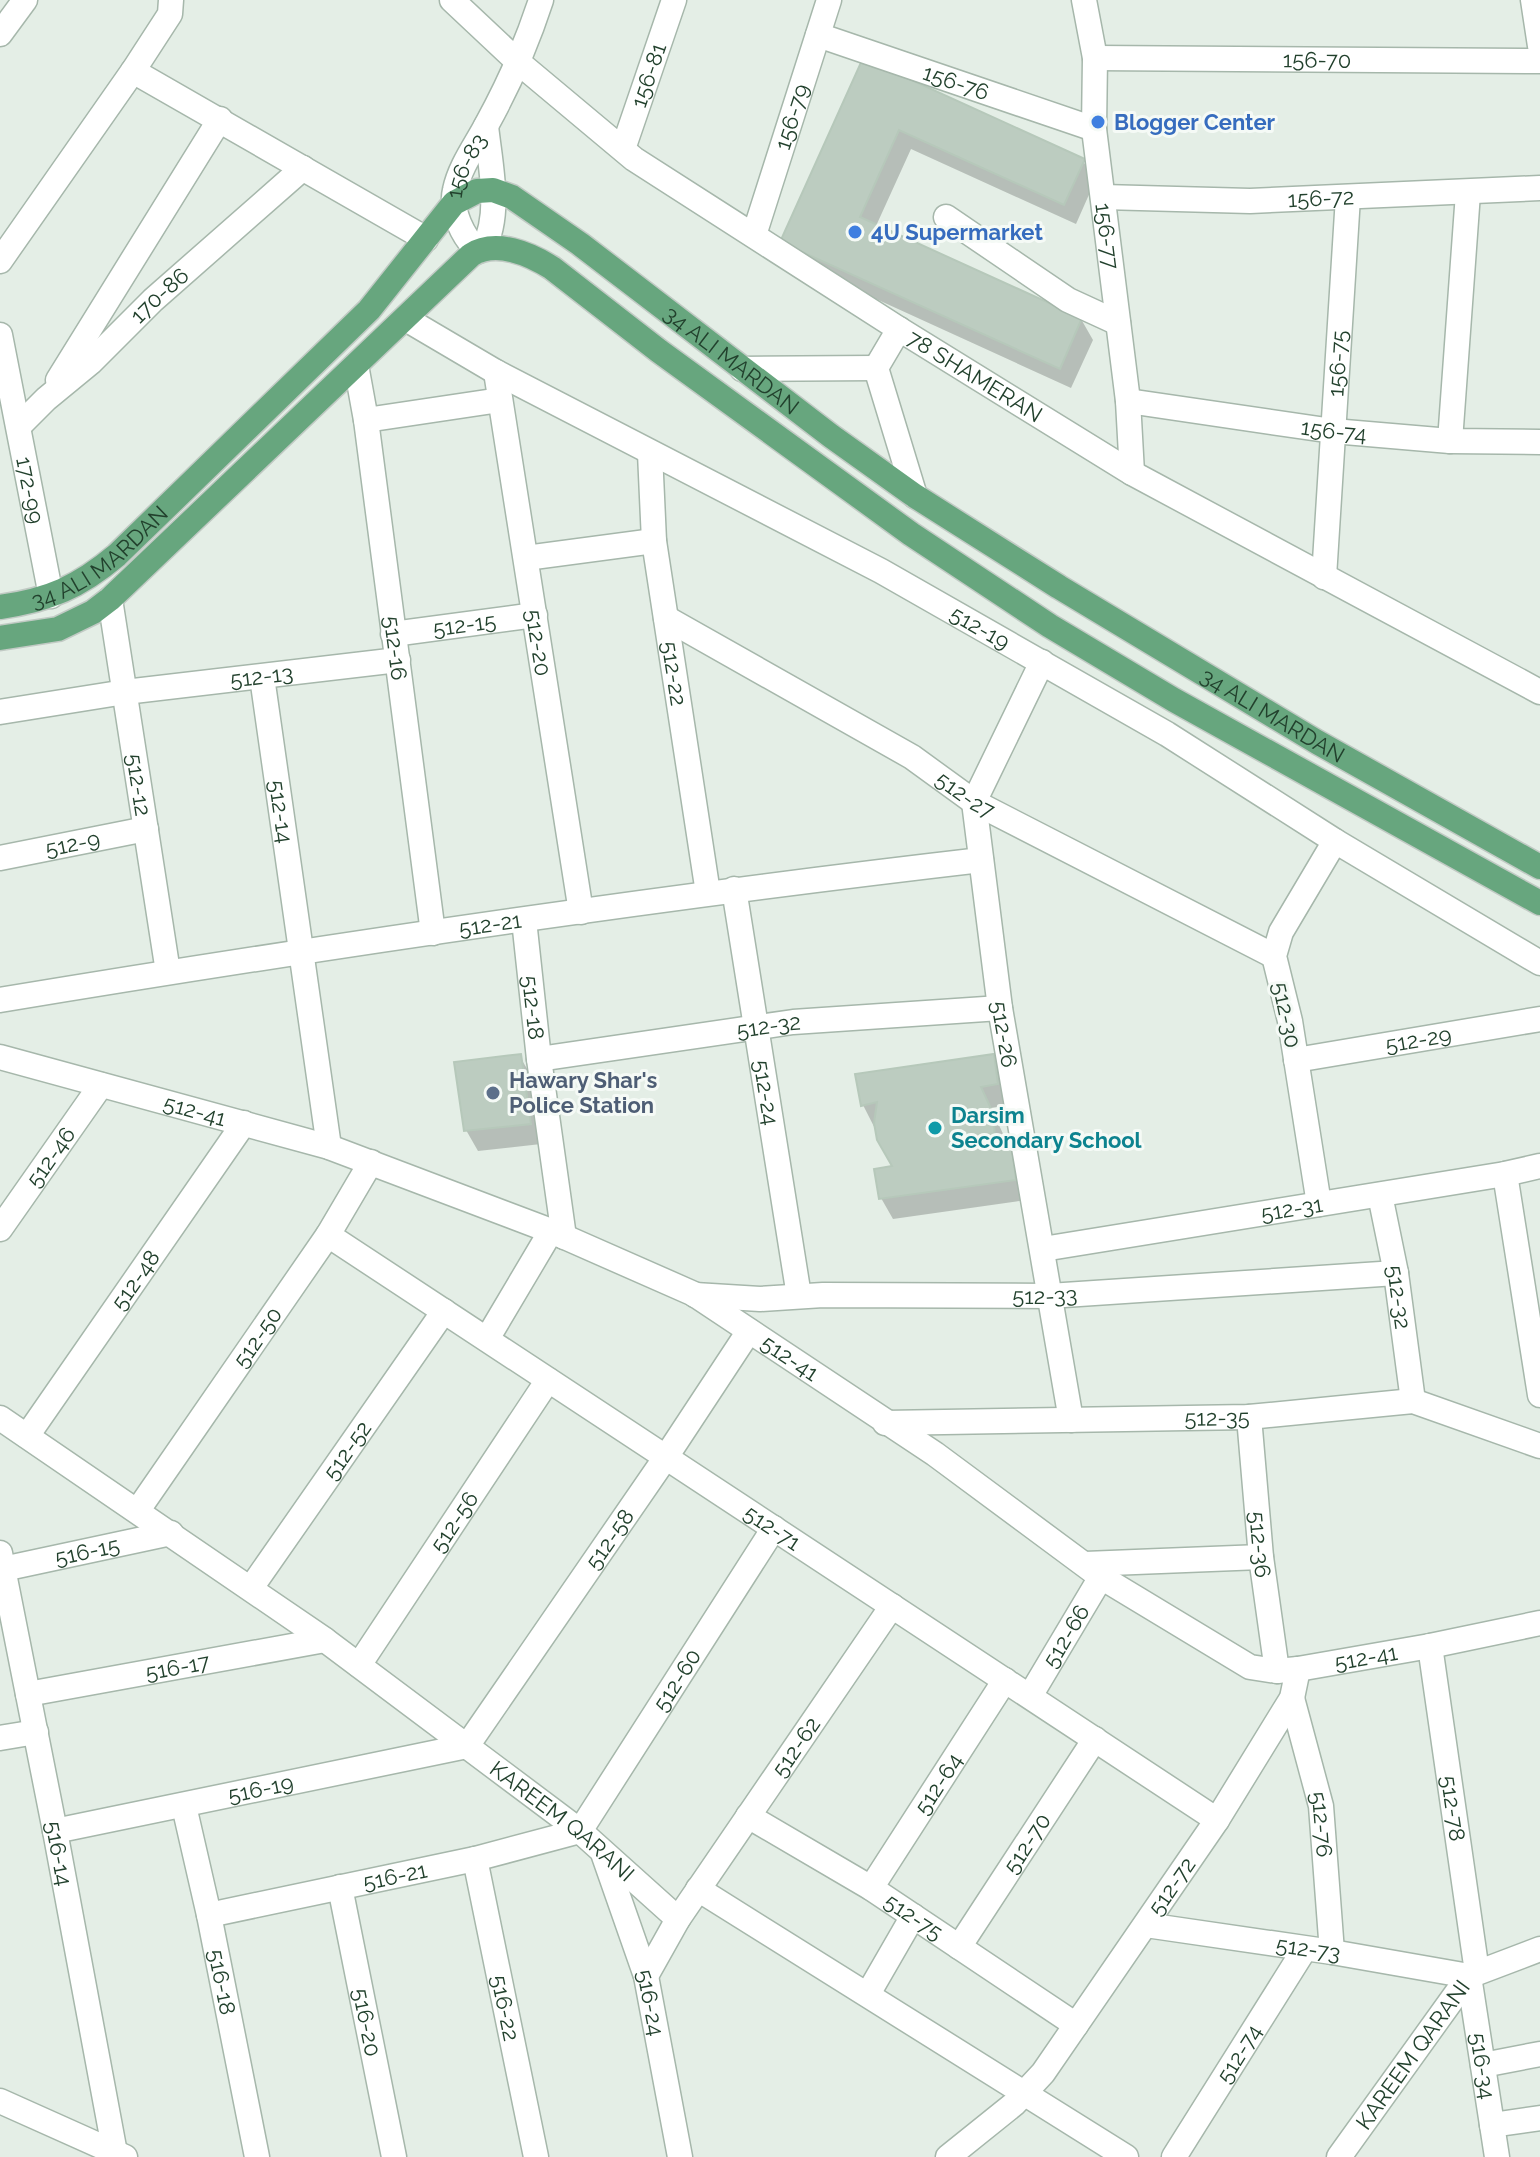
<svg xmlns="http://www.w3.org/2000/svg" width="1540" height="2157" viewBox="0 0 1540 2157" font-family="Raleway,sans-serif">
  <rect width="100%" height="100%" fill="#e4eee6"/>
  <!-- shadow -->
  <path fill="#0003" d="M864 61 1083 161 1095 181 1076 224 911 149 876 226 1081 319 1093 340 1071 388 795 262Z
    M993 1056 1004 1076 1008 1105 991 1108 1005 1138V1151H1011L1022 1171 1026 1200 893 1219 881 1198 895 1168 863 1105Z
    M520 1057 532 1077 541 1144 478 1151 466 1130Z"/>
  <!-- building -->
  <path fill="#bcccc0" stroke="#b6c8ba" stroke-width="2" d="M863 58 1085 159 1064 205 899 130 860 217 1082 318 1060 369 780 242Z
    M521 1054 531 1124 464 1131 454 1062Z
    M994 1054 998 1084 981 1087 994 1115 995 1151 1012 1148 1016 1180 879 1199 874 1169 892 1166 877 1140 874 1123 877 1102 861 1106 855 1074Z"/>
  <g fill="none" stroke-linecap="round" stroke-linejoin="round">
    <!-- minor casing -->
    <g stroke="#a6b7ab" stroke-width="27">
      <g id="minor">
        <path id="s1" d="M452 0 518 62 634 159 899 329 1132 473 1540 692"/>
        <path id="s2" d="M1084 0 1095 58 1094 129 1128 401 1132 473"/>
        <path d="M1533 0 1540 46"/>
        <path d="M0 34 25 0"/>
        <path id="s3" d="M818 35 1094 129"/>
        <path id="s4" d="M1095 58 1540 61"/>
        <path d="M133 71 426 239"/>
        <path id="s5" d="M623 149 674 0"/>
        <path id="s6" d="M1103 197 1250 201 1540 188"/>
        <path d="M946 217 1068 300 1118 323"/>
        <path id="s7" d="M754 235 829 0"/>
        <path d="M483 249C502 214 490 164 486 126"/>
        <path id="s8" d="M478 251C463 237 450 211 455 190 460 166 476 145 487 124 509 84 527 43 541 0"/>
        <path d="M0 261 133 71 170 14 171 0"/>
        <path id="s9" d="M406 319 496 372 881 571 1167 734 1335 841 1540 963"/>
        <path d="M899 329 876 368 915 496"/>
        <path id="s10" d="M0 335 51 596"/>
        <path id="s11" d="M356 365 366 420 433 933"/>
        <path d="M742 369 876 368"/>
        <path id="s12" d="M496 372 581 912"/>
        <path d="M58 380 220 119"/>
        <path id="s13" d="M1128 401 1333 431 1450 441 1540 442"/>
        <path d="M366 420 500 400"/>
        <path id="s14" d="M19 426 46 399 91 362 153 300 303 168"/>
        <path d="M1450 441 1468 193"/>
        <path id="s15" d="M650 453 654 541 708 893"/>
        <path d="M526 558 654 541"/>
        <path id="s16" d="M1324 577 1348 197"/>
        <path id="s17" d="M110 599 168 972"/>
        <path id="s18" d="M666 618 912 757 974 802 1274 956"/>
        <path id="s19" d="M393 634 535 615"/>
        <path id="s20" d="M1042 662 974 802 1000 1008 1071 1420"/>
        <path id="s21" d="M262 677 329 1147"/>
        <path id="s22" d="M0 712 125 692 398 660"/>
        <path id="s23" d="M0 858 146 829"/>
        <path id="s24" d="M734 889 799 1296"/>
        <path id="s25" d="M524 920 539 1059 564 1237"/>
        <path id="s26" d="M0 1000C326 946 653 898 981 860"/>
        <path id="s27" d="M0 1057 329 1147 551 1231 694 1294 935 1454 1101 1577 1250 1667 1277 1671 1298 1669 1430 1646 1540 1623"/>
        <path id="s28" d="M539 1059 793 1022 1000 1008"/>
        <path id="s29" d="M1296 1060 1540 1019"/>
        <path d="M1505 1174 1540 1395"/>
        <path id="s30" d="M1380 1195 1396 1273 1413 1401"/>
        <path d="M1319 1204 1290 1021 1274 956 1281 932 1335 841"/>
        <path id="s31" d="M0 1229 101 1085"/>
        <path id="s32" d="M328 1235 1217 1820"/>
        <path id="s33" d="M1043 1249 1505 1174 1540 1166"/>
        <path id="s34" d="M695 1295 760 1299 823 1295 1049 1296 1396 1273"/>
        <path d="M487 1339 551 1231"/>
        <path id="s35" d="M1249 1417 1261 1557 1277 1671"/>
        <path id="s36" d="M0 1418 325 1640 580 1831 678 1919"/>
        <path id="s37" d="M885 1423 1249 1417 1413 1401 1540 1446"/>
        <path id="s38" d="M27 1436 244 1123"/>
        <path id="s39" d="M138 1510 328 1235 371 1162"/>
        <path id="s40" d="M0 1553 55 1831 115 2153"/>
        <path d="M1085 1564 1261 1557"/>
        <path id="s41" d="M3 1569 171 1533"/>
        <path id="s42" d="M251 1588 444 1311"/>
        <path id="s43" d="M1430 1646 1477 1972"/>
        <path id="s44" d="M359 1665 548 1380"/>
        <path id="s45" d="M28 1694 325 1640"/>
        <path id="s46" d="M1030 1696 1101 1577"/>
        <path id="s47" d="M1292 1698 1321 1806 1332 1952"/>
        <path d="M0 1738 36 1732"/>
        <path id="s48" d="M184 1806 209 1915 257 2157"/>
        <path id="s49" d="M748 1816 871 1888 1076 2025"/>
        <path id="s50" d="M55 1831 467 1746 666 1457 749 1331"/>
        <path id="s51" d="M604 1856 646 1976 680 2157"/>
        <path id="s52" d="M475 1859 536 2157"/>
        <path id="s53" d="M340 1887 394 2157"/>
        <path id="s54" d="M871 1888 1005 1680"/>
        <path d="M698 1889 1126 2157"/>
        <path id="s55" d="M209 1915 475 1859 580 1831 774 1528"/>
        <path id="s56" d="M1146 1925 1332 1952 1469 1976 1497 2157"/>
        <path id="s57" d="M959 1947 1095 1739"/>
        <path id="s58" d="M646 1976 678 1919 892 1606"/>
        <path d="M868 1994 913 1916"/>
        <path d="M1483 2065 1540 2054"/>
        <path d="M0 2101 125 2157"/>
        <path d="M1492 2125 1540 2118"/>
        <path id="s59" d="M948 2157 1014 2104 1043 2073 1217 1820 1292 1698 1298 1669"/>
        <path id="s60" d="M1174 2157 1304 1950"/>
        <path id="s61" d="M1339 2157 1469 1976 1540 1949"/>
      </g>
    </g>
    <!-- major casing -->
    <g stroke="#c1cac4" stroke-width="27">
      <g id="major">
        <path id="s62" d="M0 607C49 600 79 587 117 555L369 310 454 203 477 191 493 190 512 197 580 244 831 436 915 496 1059 587 1317 742 1540 867"/>
        <path d="M0 638 58 629 93 612 110 599 471 255C496 239 530 254 552 268L659 351 911 534 1050 626 1174 700 1540 903"/>
      </g>
    </g>
    <!-- minor -->
    <use href="#minor" stroke="#fff" stroke-width="24"/>
    <!-- major -->
    <use href="#major" stroke="#67a67e" stroke-width="24"/>
  </g>
  <!-- markers -->
  <g fill="#3f7fe0" stroke="#f5faf6" stroke-width="3">
    <circle cx="1098" cy="122" r="8"/>
    <circle cx="855" cy="232" r="8"/>
  </g>
  <circle fill="#5c6f8a" stroke="#f5faf6" stroke-width="3" cx="493" cy="1093" r="8"/>
  <circle fill="#0f9aa8" stroke="#f5faf6" stroke-width="3" cx="935" cy="1128" r="8"/>
  <g text-anchor="middle" stroke-width="6" stroke-linejoin="round" paint-order="stroke">
    <!-- street labels -->
    <g font-size="22" fill="#22412d" stroke="#f5faf6">
      <text dy="8" stroke="none"><textPath href="#s4" startOffset="222">156-70</textPath></text>
      <text dy="8" stroke="none"><textPath href="#s5" startOffset="78">156-81</textPath></text>
      <text dy="8" stroke="none"><textPath href="#s3" startOffset="146">156-76</textPath></text>
      <text dy="8" stroke="none"><textPath href="#s7" startOffset="124">156-79</textPath></text>
      <text dy="8" stroke="none"><textPath href="#s8" startOffset="94">156-83</textPath></text>
      <text dy="8" stroke="none"><textPath href="#s6" startOffset="218">156-72</textPath></text>
      <text dy="8" stroke="none"><textPath href="#s2" startOffset="238">156-77</textPath></text>
      <text dy="8" stroke="none"><textPath href="#s14" startOffset="192">170-86</textPath></text>
      <text dy="8" stroke="none"><textPath href="#s62" startOffset="954">34 ALI MARDAN</textPath></text>
      <text dy="8" stroke="none"><textPath href="#s16" startOffset="214">156-75</textPath></text>
      <text dy="8" stroke="none"><textPath href="#s1" startOffset="646">78 SHAMERAN</textPath></text>
      <text dy="8" stroke="none"><textPath href="#s13" startOffset="208">156-74</textPath></text>
      <text dy="8" stroke="none"><textPath href="#s10" startOffset="158">172-99</textPath></text>
      <text dy="8" stroke="none"><textPath href="#s62" startOffset="114">34 ALI MARDAN</textPath></text>
      <text dy="8" stroke="none"><textPath href="#s19" startOffset="72">512-15</textPath></text>
      <text dy="8" stroke="none"><textPath href="#s9" startOffset="652">512-19</textPath></text>
      <text dy="8" stroke="none"><textPath href="#s12" startOffset="274">512-20</textPath></text>
      <text dy="8" stroke="none"><textPath href="#s11" startOffset="286">512-16</textPath></text>
      <text dy="8" stroke="none"><textPath href="#s15" startOffset="222">512-22</textPath></text>
      <text dy="8" stroke="none"><textPath href="#s22" startOffset="264">512-13</textPath></text>
      <text dy="8" stroke="none"><textPath href="#s62" startOffset="1602">34 ALI MARDAN</textPath></text>
      <text dy="8" stroke="none"><textPath href="#s17" startOffset="188">512-12</textPath></text>
      <text dy="8" stroke="none"><textPath href="#s18" startOffset="348">512-27</textPath></text>
      <text dy="8" stroke="none"><textPath href="#s21" startOffset="136">512-14</textPath></text>
      <text dy="8" stroke="none"><textPath href="#s23" startOffset="74">512-9</textPath></text>
      <text dy="8" stroke="none"><textPath href="#s26" startOffset="496">512-21</textPath></text>
      <text dy="8" stroke="none"><textPath href="#s25" startOffset="88">512-18</textPath></text>
      <text transform="translate(1287 1015) rotate(78)" y="8">512-30</text>
      <text dy="8" stroke="none"><textPath href="#s28" startOffset="232">512-32</textPath></text>
      <text dy="8" stroke="none"><textPath href="#s20" startOffset="390">512-26</textPath></text>
      <text dy="8" stroke="none"><textPath href="#s29" startOffset="124">512-29</textPath></text>
      <text dy="8" stroke="none"><textPath href="#s24" startOffset="206">512-24</textPath></text>
      <text dy="8" stroke="none"><textPath href="#s27" startOffset="202">512-41</textPath></text>
      <text dy="8" stroke="none"><textPath href="#s31" startOffset="88">512-46</textPath></text>
      <text dy="8" stroke="none"><textPath href="#s33" startOffset="252">512-31</textPath></text>
      <text dy="8" stroke="none"><textPath href="#s38" startOffset="190">512-48</textPath></text>
      <text dy="8" stroke="none"><textPath href="#s34" startOffset="350">512-33</textPath></text>
      <text dy="8" stroke="none"><textPath href="#s30" startOffset="104">512-32</textPath></text>
      <text dy="8" stroke="none"><textPath href="#s39" startOffset="210">512-50</textPath></text>
      <text dy="8" stroke="none"><textPath href="#s27" startOffset="850">512-41</textPath></text>
      <text dy="8" stroke="none"><textPath href="#s37" startOffset="332">512-35</textPath></text>
      <text dy="8" stroke="none"><textPath href="#s42" startOffset="168">512-52</textPath></text>
      <text dy="8" stroke="none"><textPath href="#s44" startOffset="172">512-56</textPath></text>
      <text dy="8" stroke="none"><textPath href="#s32" startOffset="532">512-71</textPath></text>
      <text dy="8" stroke="none"><textPath href="#s50" startOffset="672">512-58</textPath></text>
      <text dy="8" stroke="none"><textPath href="#s35" startOffset="128">512-36</textPath></text>
      <text dy="8" stroke="none"><textPath href="#s41" startOffset="86">516-15</textPath></text>
      <text dy="8" stroke="none"><textPath href="#s46" startOffset="70">512-66</textPath></text>
      <text dy="8" stroke="none"><textPath href="#s27" startOffset="1522">512-41</textPath></text>
      <text dy="8" stroke="none"><textPath href="#s45" startOffset="152">516-17</textPath></text>
      <text dy="8" stroke="none"><textPath href="#s55" startOffset="560">512-60</textPath></text>
      <text dy="8" stroke="none"><textPath href="#s58" startOffset="274">512-62</textPath></text>
      <text dy="8" stroke="none"><textPath href="#s54" startOffset="124">512-64</textPath></text>
      <text dy="8" stroke="none"><textPath href="#s50" startOffset="210">516-19</textPath></text>
      <text dy="8" stroke="none"><textPath href="#s43" startOffset="164">512-78</textPath></text>
      <text dy="8" stroke="none"><textPath href="#s36" startOffset="692">KAREEM QARANI</textPath></text>
      <text dy="8" stroke="none"><textPath href="#s47" startOffset="130">512-76</textPath></text>
      <text dy="8" stroke="none"><textPath href="#s57" startOffset="124">512-70</textPath></text>
      <text dy="8" stroke="none"><textPath href="#s40" startOffset="306">516-14</textPath></text>
      <text dy="8" stroke="none"><textPath href="#s55" startOffset="190">516-21</textPath></text>
      <text dy="8" stroke="none"><textPath href="#s59" startOffset="354">512-72</textPath></text>
      <text dy="8" stroke="none"><textPath href="#s49" startOffset="194">512-75</textPath></text>
      <text dy="8" stroke="none"><textPath href="#s56" startOffset="164">512-73</textPath></text>
      <text dy="8" stroke="none"><textPath href="#s48" startOffset="180">516-18</textPath></text>
      <text dy="8" stroke="none"><textPath href="#s51" startOffset="154">516-24</textPath></text>
      <text dy="8" stroke="none"><textPath href="#s52" startOffset="152">516-22</textPath></text>
      <text dy="8" stroke="none"><textPath href="#s53" startOffset="138">516-20</textPath></text>
      <text dy="8" stroke="none"><textPath href="#s60" startOffset="122">512-74</textPath></text>
      <text dy="8" stroke="none"><textPath href="#s61" startOffset="126">KAREEM QARANI</textPath></text>
      <text dy="8" stroke="none"><textPath href="#s56" startOffset="418">516-34</textPath></text>
    </g>
    <!-- shop labels -->
    <g font-size="22" font-weight="bold" fill="#366cbe" stroke="#f5faf6" text-anchor="start">
      <text x="1114" y="130">Blogger Center</text>
      <text x="871" y="240">4U Supermarket</text>
    </g>
    <!-- service labels -->
    <g font-size="22" font-weight="bold" fill="#4e5e75" stroke="#f5faf6" text-anchor="start">
      <text x="509" y="1088">Hawary Shar's<tspan x="509" dy="25">Police Station</tspan></text>
    </g>
    <!-- culture labels -->
    <g font-size="22" font-weight="bold" fill="#0d838f" stroke="#f5faf6" text-anchor="start">
      <text x="951" y="1123">Darsim<tspan x="951" dy="25">Secondary School</tspan></text>
    </g>
  </g>
</svg>
